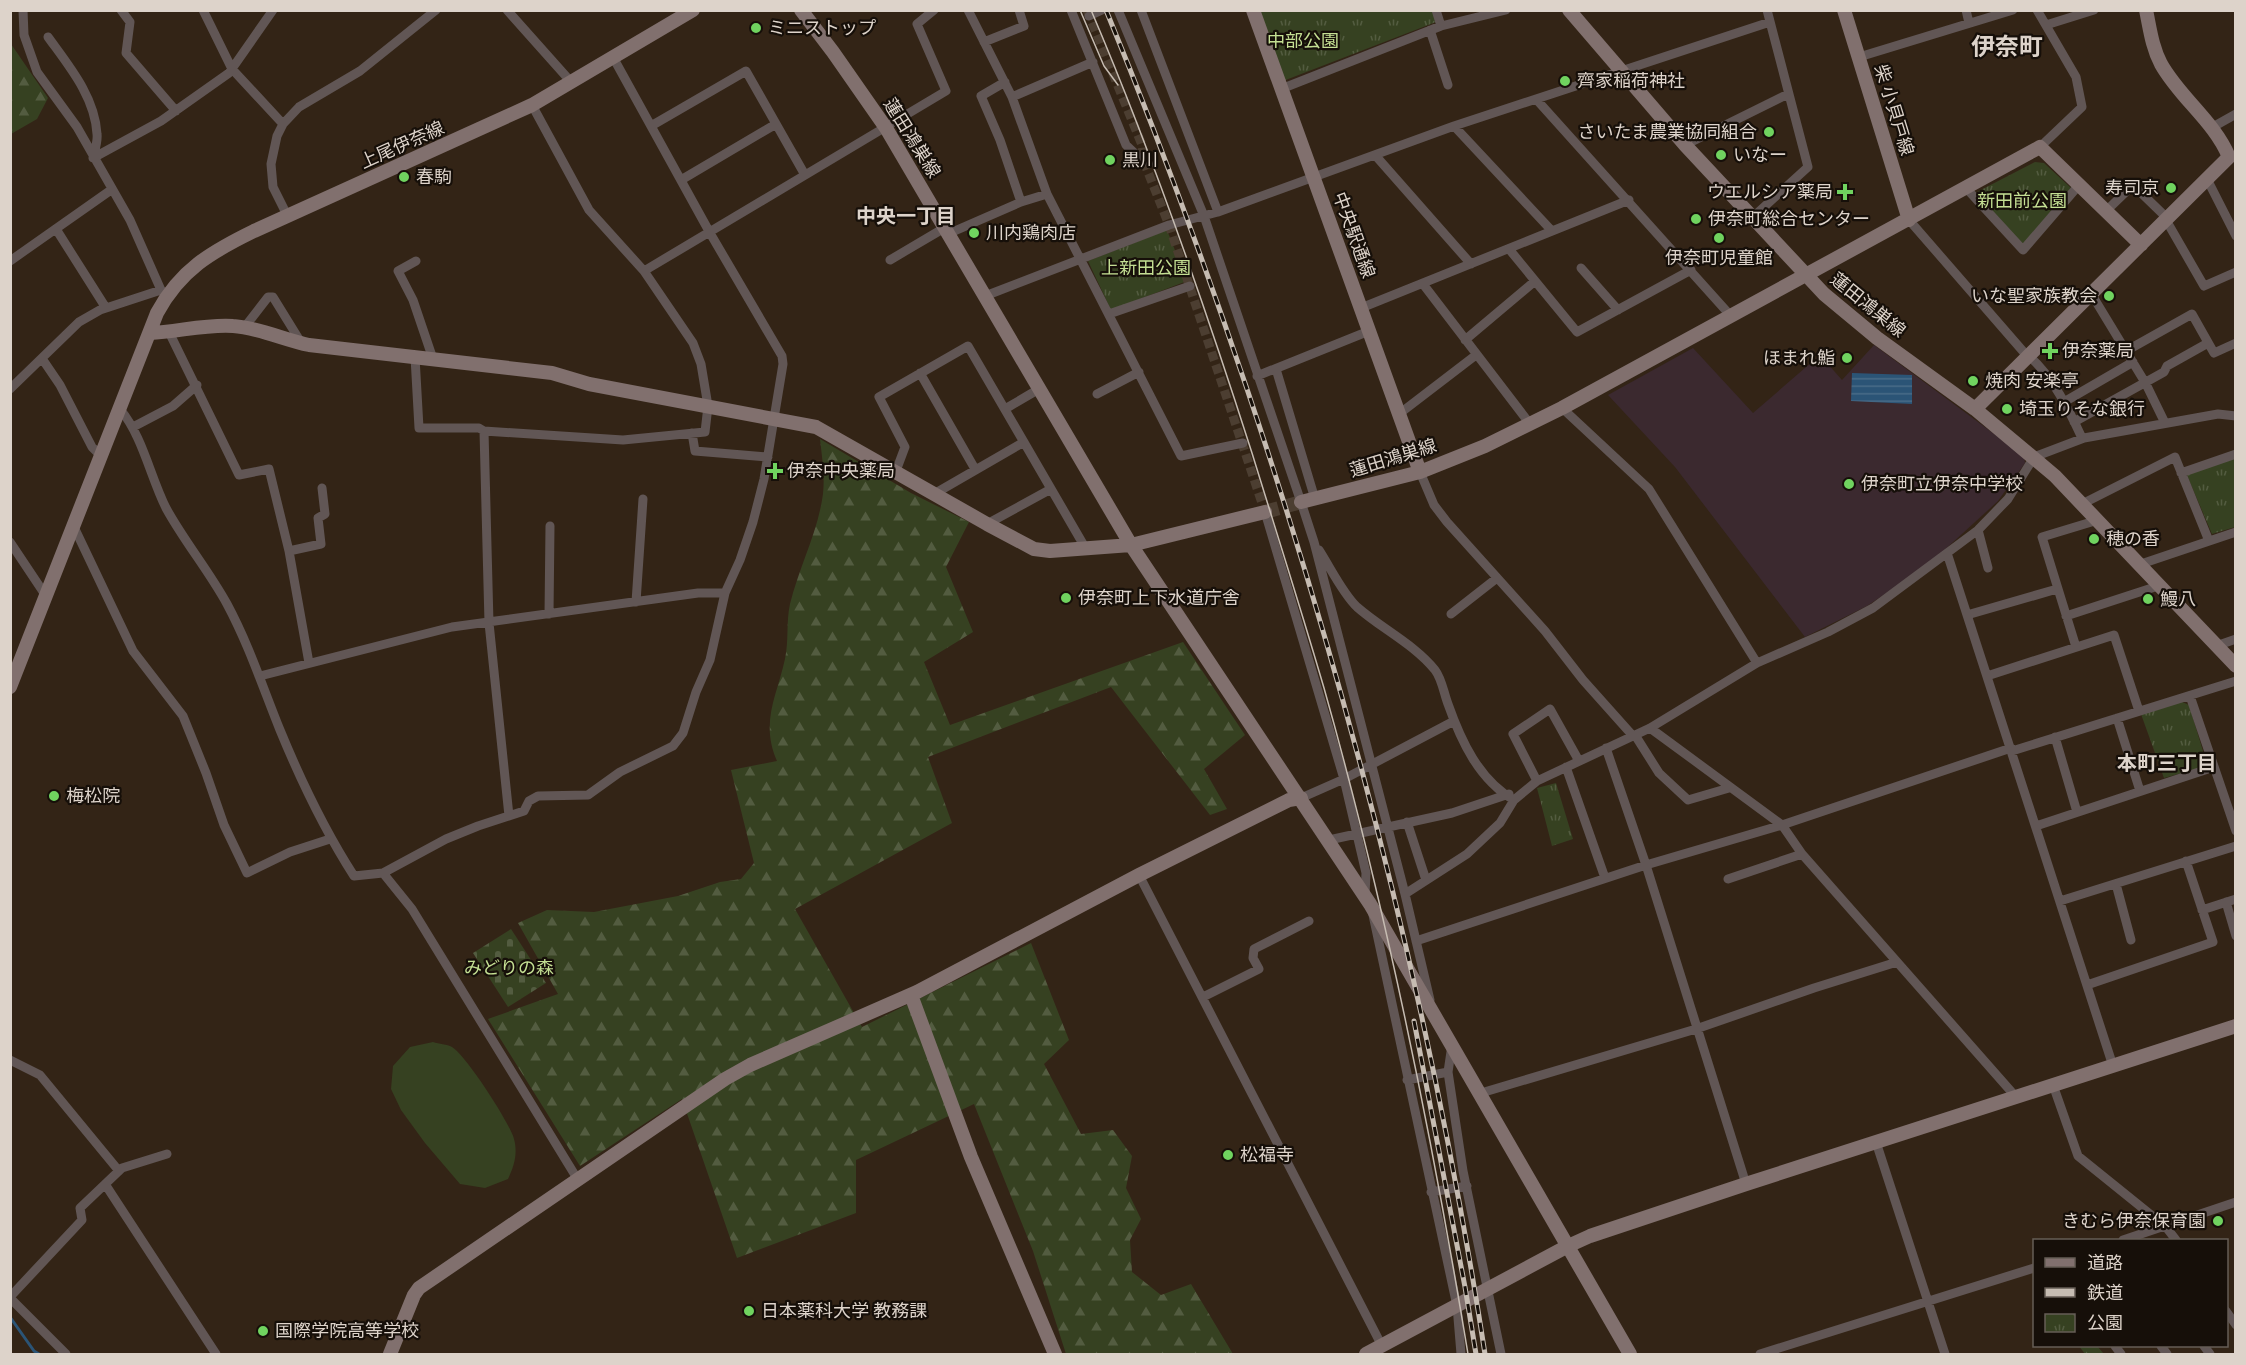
<svg xmlns="http://www.w3.org/2000/svg" width="2246" height="1365" viewBox="0 0 2246 1365" font-family="Overpass,'Noto Sans JP',sans-serif">
  <defs>
    <pattern id="forest-firs" width="22" height="20" patternUnits="userSpaceOnUse" patternTransform="scale(1.5)"><rect width="22" height="20" fill="#364121"/><path d="M5 1l3.5 6h-7zM16 11l3.5 6h-7z" fill="#535c40"/></pattern>
    <pattern id="cemetery-stones" width="16" height="16" patternUnits="userSpaceOnUse" patternTransform="scale(1.5)"><rect width="16" height="16" fill="#364121"/><path d="M2 7V4a2 2 0 0 1 4 0v3zM10 15v-3a2 2 0 0 1 4 0v3z" fill="#535c40"/></pattern>
    <pattern id="park-tufts" width="24" height="20" patternUnits="userSpaceOnUse" patternTransform="scale(1.5)"><rect width="24" height="20" fill="#364121"/><path d="M3 7l-1-3M5 7V3M7 7l1-3M15 17l-1-3M17 17v-4M19 17l1-3" fill="none" stroke="#535c40"/></pattern>
    <pattern id="water-rules" width="6" height="5" patternUnits="userSpaceOnUse" patternTransform="scale(1.5)"><rect width="6" height="5" fill="#2b5476"/><path d="M0 2.5h6" fill="none" stroke="#496c88"/></pattern>
  </defs>
  <rect width="100%" height="100%" fill="#332416"/>
  <!-- education -->
  <path fill="#3b292f" d="M1874 345 2024 456 2025 463 1998 501 1928 565 1867 606 1805 637 1675 467 1608 395 1693 348 1753 413 1820 355 1842 380Z"/>
  <!-- forest -->
  <path fill="url(#forest-firs)" d="M11 44 48 98 37 119 11 134Z
    M820 439 911 493 969 522 946 567 973 632 924 662 950 725 1183 642 1245 735 1204 769 1227 809 1210 815 1111 687 928 757 952 823 795 909 862 1027 1031 943 1069 1040 1044 1064 1081 1134 1113 1130 1132 1156 1126 1188 1141 1219 1130 1240 1132 1272 1161 1295 1191 1284 1233 1354H1066L1033 1251 974 1104 856 1160V1213L737 1258 682 1099 580 1166 488 1019 558 994 518 923 547 910 594 912 678 896 720 882 741 879 754 863 731 770 777 761C760 722 777 696 785 659 789 641 786 622 790 604 799 567 818 532 823 494 825 476 822 457 820 439Z
    M2079 1346H2097L2104 1354H2085Z"/>
  <!-- cemetery -->
  <path fill="url(#cemetery-stones)" d="M511 929 546 983 508 1007 473 953Z"/>
  <!-- park -->
  <path fill="url(#park-tufts)" d="M1259 11H1432L1436 22 1283 81Z
    M2035 162 2044 163 2071 188 2024 243H2021L1977 195V192Z
    M1167 230 1187 281 1111 310 1088 261Z
    M2235 457V527L2212 534 2186 473Z
    M2180 701 2189 705 2206 761 2204 767 2164 778 2141 714Z
    M1556 783 1573 839 1552 846 1537 788Z"/>
  <!-- garden -->
  <path fill="#364121" d="M433 1042C439 1044 447 1044 452 1047 465 1054 510 1123 514 1139 518 1154 514 1166 508 1179L485 1188 460 1184 425 1143 401 1110 391 1089 393 1066 410 1047Z"/>
  <!-- water -->
  <path fill="url(#water-rules)" d="M1852 373 1912 375V404L1851 401Z"/>
  <g fill="none" stroke-linecap="round" stroke-linejoin="round">
    <!-- stream -->
    <path stroke="#2b5476" stroke-width="3" d="M10 1317 34 1351 39 1354"/>
    <!-- street-tunnel -->
    <path stroke="#4c3e31" stroke-width="9" stroke-dasharray="9 4.5" stroke-linecap="butt" d="M1087 10 1142 145 1144 162 1169 225 1265 512"/>
    <!-- secondary-tunnel -->
    <path stroke="#4c3e31" stroke-width="14" stroke-dasharray="14 7" stroke-linecap="butt" d="M1265 512 1301 502"/>
    <!-- street -->
    <path stroke="#615655" stroke-width="9" d="M23 10 24 35 37 72 77 127 130 220 161 290 167 294
      M121 10 130 22 126 53 176 111
      M203 10 232 69 283 124
      M507 10 572 83
      M968 10 1012 97 1047 194 1181 456 1243 443
      M1071 10 1126 145 1144 162
      M1118 10 1204 216 1301 502 1314 542 1405 894 1430 1000
      M1141 10 1218 212
      M1436 10 1441 26
      M1966 10 1969 23
      M2037 10 2076 77 2082 107 2040 147
      M1089 16 1102 10
      M2046 25 2094 10
      M1430 30 1448 85
      M48 37C69 66 95 97 97 134 98 141 95 150 93 158
      M984 42 1024 26 1019 10
      M1859 57 2013 10
      M1005 82 981 96 1000 140 1021 202
      M1281 89 1441 26 1506 10
      M1012 97 1093 62
      M1536 99 1730 315
      M651 126 746 71 805 175
      M1454 126 1552 231
      M2211 128 2236 114
      M1685 145 1788 94
      M1375 155 1471 264
      M93 158 161 121 229 73 273 10
      M2207 179 2236 236
      M681 180 776 124
      M1966 188 2023 250 2079 185
      M2106 211 2133 185 2167 218
      M287 215 273 187 271 164 277 136 283 124 299 107 360 71 436 10
      M1753 217 1808 167 1767 10
      M1909 220 2028 357
      M2166 220 2204 286 2236 272
      M56 229 106 308
      M950 233 1021 202 1047 194
      M1509 249 1577 332 1691 270
      M890 260 946 227
      M10 261 111 190
      M416 261 398 271 413 300 433 359
      M1581 268 1618 310
      M644 271 946 91 917 24 934 10
      M1423 284 1530 424
      M2092 295 2146 384 2165 423
      M985 296 1169 225 1218 212 1454 126 1770 22
      M1361 308 1629 200
      M1109 314 1190 286
      M244 328 268 297H273L302 344
      M169 332 239 475 269 469 289 551 309 663
      M1465 340 1535 281
      M2126 351 2192 314 2214 353 2236 343
      M2029 356C2053 377 2069 410 2082 438
      M415 357 419 428H479L484 431 489 623 509 816
      M43 360 60 385 92 447 102 457
      M1276 369 1315 499
      M920 373 975 469
      M1257 376 1369 331
      M10 389 79 322 100 310 161 290
      M1097 394 1139 372
      M2064 402 2133 362
      M1562 408 1649 489 1757 663
      M120 409C143 437 150 476 166 508 184 541 209 571 227 604 249 645 263 688 280 730 301 781 325 831 354 876L383 873 446 839 478 826 524 811 529 801 538 796 588 795 620 772 673 746 683 733 696 692 710 660 725 593 740 560 753 522 764 479 783 364 782 356 710 233 614 59
      M1005 409 1039 389
      M1399 414 1476 355
      M2074 422 2164 372 2167 366 2208 343
      M133 427 173 406 197 385
      M484 431 623 440 705 432 708 406 701 364 693 343 644 271 589 210 532 105
      M692 433 695 451 768 457
      M896 471 905 447 879 397 968 346 1086 549
      M1420 472 1434 505 1447 522 1545 631 1583 680 1633 736
      M2181 473 2236 454
      M934 494 1024 442
      M2082 504 2175 457 2209 541
      M1265 512 1344 779 1366 873 1365 895
      M987 524 1051 489
      M74 527 133 651 183 716 206 773 224 825 247 873 290 852 330 839
      M1978 530 1988 568
      M10 542 46 596
      M1319 550C1330 567 1343 594 1357 607 1382 629 1414 644 1435 670 1442 679 1444 694 1448 704 1461 741 1479 780 1514 800
      M289 551 321 544 318 518 325 514 322 488
      M1947 553 2113 1066
      M2138 565 2236 532
      M636 602 643 499
      M549 614 550 526
      M1451 614 1497 578
      M1967 615 2057 589
      M2066 616 2158 586
      M2216 646 2236 639
      M2076 647 2042 537 2098 520
      M260 676 452 627 698 593H725
      M1987 676 2114 635 2139 711
      M2190 696 2236 831
      M2117 718 2140 791
      M1650 728 1782 825 1802 854 2016 1097
      M1635 735 1659 773 1688 800 1729 788
      M2055 737 2077 812
      M1606 748 1646 865 1746 1184
      M2012 751 2236 681
      M1566 767 1605 878
      M1537 781 1513 734 1550 709 1579 761
      M1301 798 1344 779 1454 721
      M1407 822 1426 880
      M2036 826 2214 767
      M1329 840 1452 813 1509 794
      M383 873 412 909 578 1180
      M1139 875 1382 1346
      M1728 879 1802 854
      M2116 884 2131 940
      M1405 894 1467 854 1500 823 1514 800 1537 781 1650 728 1757 663 1828 632 1873 608 1978 530 2008 499 2034 457 2084 438 2218 414 2236 416
      M2060 901 2236 846
      M2226 902 2236 936
      M2202 910 2236 899
      M1373 915 1457 1306 1461 1354
      M1416 941 1646 865 1782 825 2011 748
      M2087 985 2213 942 2186 861
      M1203 997 1259 969 1253 958 1254 949 1309 921
      M1452 1045 1448 1072 1463 1171 1501 1354
      M10 1060 40 1075 119 1171
      M1407 1080 1448 1072
      M2053 1085 2078 1156 2166 1227 2176 1240
      M1481 1093 1696 1029 1814 988 1897 962
      M1876 1142 1945 1354
      M105 1184 216 1354
      M1431 1192 1467 1186
      M2123 1240 2236 1202
      M10 1297 82 1220 80 1208 122 1168 167 1154
      M10 1298 66 1354
      M2226 1311 2236 1325
      M2115 1346 2121 1354
      M2161 1346 2167 1354
      M2204 1346 2210 1354
      M1760 1354 2034 1268"/>
    <!-- secondary -->
    <path stroke="#81706e" stroke-width="14" d="M801 10 833 52 886 128 1131 545 1370 904 1630 1354
      M1253 10 1420 472
      M1569 10 1685 145 1824 294 1877 338 1975 409 2055 476 2236 666
      M1844 10 1909 220
      M2146 10C2150 29 2152 47 2161 64 2180 98 2214 121 2229 157
      M150 333C177 332 206 324 233 326 256 327 285 340 309 345L552 373 589 384 816 427 987 524 1034 549 1050 551 1131 545 1265 512
      M1975 409 2229 157
      M1301 502 1420 472 1485 446 1562 408 2040 147 2141 245
      M10 687 157 313C180 270 211 252 254 231L532 105 693 10
      M911 995 971 1157 1055 1354
      M390 1354 414 1295 419 1288 725 1079 750 1065 917 992 1139 875 1289 800 1301 798
      M1366 1354 1568 1246 1590 1236 1746 1184 2236 1026"/>
    <!-- tram -->
    <path stroke="#c6bcb2" stroke-width="1.5" d="M1080 10 1104 66 1118 85
      M1091 10C1153 155 1204 303 1252 453 1276 531 1301 609 1324 688 1386 907 1431 1130 1468 1354"/>
    <!-- rail casing -->
    <g stroke="#c6bcb2" stroke-width="5">
      <path id="rail" d="M1106 10C1157 134 1203 259 1246 386 1352 701 1434 1025 1485 1354
        M1414 1021 1465 1287 1476 1354"/>
    </g>
    <!-- rail -->
    <use href="#rail" stroke="#160f09" stroke-width="3" stroke-dasharray="9" stroke-linecap="butt"/>
  </g>
  <!-- markers -->
  <g fill="#70d35f" stroke="#160f09" stroke-width="2">
    <circle cx="756" cy="28" r="6"/>
    <circle cx="1565" cy="81" r="6"/>
    <circle cx="1769" cy="132" r="6"/>
    <circle cx="1721" cy="155" r="6"/>
    <circle cx="1110" cy="160" r="6"/>
    <circle cx="404" cy="177" r="6"/>
    <circle cx="2171" cy="188" r="6"/>
    <path d="M1842 183h6v6h6v6h-6v6h-6v-6h-6v-6h6z"/>
    <circle cx="1696" cy="219" r="6"/>
    <circle cx="974" cy="233" r="6"/>
    <circle cx="1719" cy="238" r="6"/>
    <circle cx="2109" cy="296" r="6"/>
    <path d="M2047 342h6v6h6v6h-6v6h-6v-6h-6v-6h6z"/>
    <circle cx="1847" cy="358" r="6"/>
    <circle cx="1973" cy="381" r="6"/>
    <circle cx="2007" cy="409" r="6"/>
    <path d="M772 462h6v6h6v6h-6v6h-6v-6h-6v-6h6z"/>
    <circle cx="1849" cy="484" r="6"/>
    <circle cx="2094" cy="539" r="6"/>
    <circle cx="1066" cy="598" r="6"/>
    <circle cx="2148" cy="599" r="6"/>
    <circle cx="54" cy="796" r="6"/>
    <circle cx="1228" cy="1155" r="6"/>
    <circle cx="2218" cy="1221" r="6"/>
    <circle cx="749" cy="1311" r="6"/>
    <circle cx="263" cy="1331" r="6"/>
  </g>
  <g text-anchor="middle" stroke-width="4.5" stroke-linejoin="round" paint-order="stroke">
    <!-- poi labels -->
    <g font-size="18" fill="#ddd3ca" stroke="#160f09" text-anchor="start">
      <text x="768" y="34">ミニストップ</text>
      <text x="1577" y="87">齊家稲荷神社</text>
      <text x="1757" y="138" text-anchor="end">さいたま農業協同組合</text>
      <text x="1733" y="161">いなー</text>
      <text x="1122" y="166">黒川</text>
      <text x="416" y="183">春駒</text>
      <text x="2159" y="194" text-anchor="end">寿司京</text>
      <text x="1833" y="198" text-anchor="end">ウエルシア薬局</text>
      <text x="1708" y="225">伊奈町総合センター</text>
      <text x="986" y="239">川内鶏肉店</text>
      <text x="1719" y="264" text-anchor="middle">伊奈町児童館</text>
      <text x="2097" y="302" text-anchor="end">いな聖家族教会</text>
      <text x="2062" y="357">伊奈薬局</text>
      <text x="1835" y="364" text-anchor="end">ほまれ鮨</text>
      <text x="1985" y="387">焼肉 安楽亭</text>
      <text x="2019" y="415">埼玉りそな銀行</text>
      <text x="787" y="477">伊奈中央薬局</text>
      <text x="1861" y="490">伊奈町立伊奈中学校</text>
      <text x="2106" y="545">穂の香</text>
      <text x="1078" y="604">伊奈町上下水道庁舎</text>
      <text x="2160" y="605">鰻八</text>
      <text x="66" y="802">梅松院</text>
      <text x="1240" y="1161">松福寺</text>
      <text x="2206" y="1227" text-anchor="end">きむら伊奈保育園</text>
      <text x="761" y="1317">日本薬科大学 教務課</text>
      <text x="275" y="1337">国際学院高等学校</text>
    </g>
    <!-- park labels -->
    <g font-size="18" fill="#c4df93" stroke="#160f09">
      <text x="1303" y="47">中部公園</text>
      <text x="2022" y="207">新田前公園</text>
      <text x="1146" y="274">上新田公園</text>
      <text x="509" y="974">みどりの森</text>
    </g>
    <!-- street labels -->
    <g font-size="18" fill="#ddd3ca" stroke="#160f09">
      <text transform="translate(1894 110) rotate(73)" y="6">柴 小貝戸線</text>
      <text transform="translate(912 138) rotate(58)" y="6">蓮田鴻巣線</text>
      <text transform="translate(402 145) rotate(-24)" y="6">上尾伊奈線</text>
      <text transform="translate(1354 235) rotate(70)" y="6">中央駅通線</text>
      <text transform="translate(1868 305) rotate(39)" y="6">蓮田鴻巣線</text>
      <text transform="translate(1393 458) rotate(-17)" y="6">蓮田鴻巣線</text>
    </g>
    <!-- neighbourhood labels -->
    <g font-size="20" font-weight="bold" fill="#ddd3ca" stroke="#160f09">
      <text x="906" y="223">中央一丁目</text>
      <text x="2167" y="770">本町三丁目</text>
    </g>
    <!-- district labels -->
    <g font-size="24" font-weight="bold" fill="#ddd3ca" stroke="#160f09">
      <text x="2007" y="55">伊奈町</text>
    </g>
  </g>
  <!-- border -->
  <rect width="2246" height="1365" fill="none" stroke="#ddd3ca" stroke-width="24"/>
  <!-- legend -->
  <rect x="2033" y="1239" width="195" height="108" fill="#160f09" stroke="#665d56" stroke-width="1.5"/>
  <rect x="2045" y="1258" width="30" height="9" fill="#81706e" stroke="#665d56" stroke-width="1.5"/>
  <text x="2087" y="1269" font-size="18" fill="#ddd3ca">道路</text>
  <rect x="2045" y="1288" width="30" height="9" fill="#c6bcb2" stroke="#665d56" stroke-width="1.5"/>
  <text x="2087" y="1299" font-size="18" fill="#ddd3ca">鉄道</text>
  <rect x="2045" y="1314" width="30" height="18" fill="url(#park-tufts)" stroke="#665d56" stroke-width="1.5"/>
  <text x="2087" y="1329" font-size="18" fill="#ddd3ca">公園</text>
</svg>
